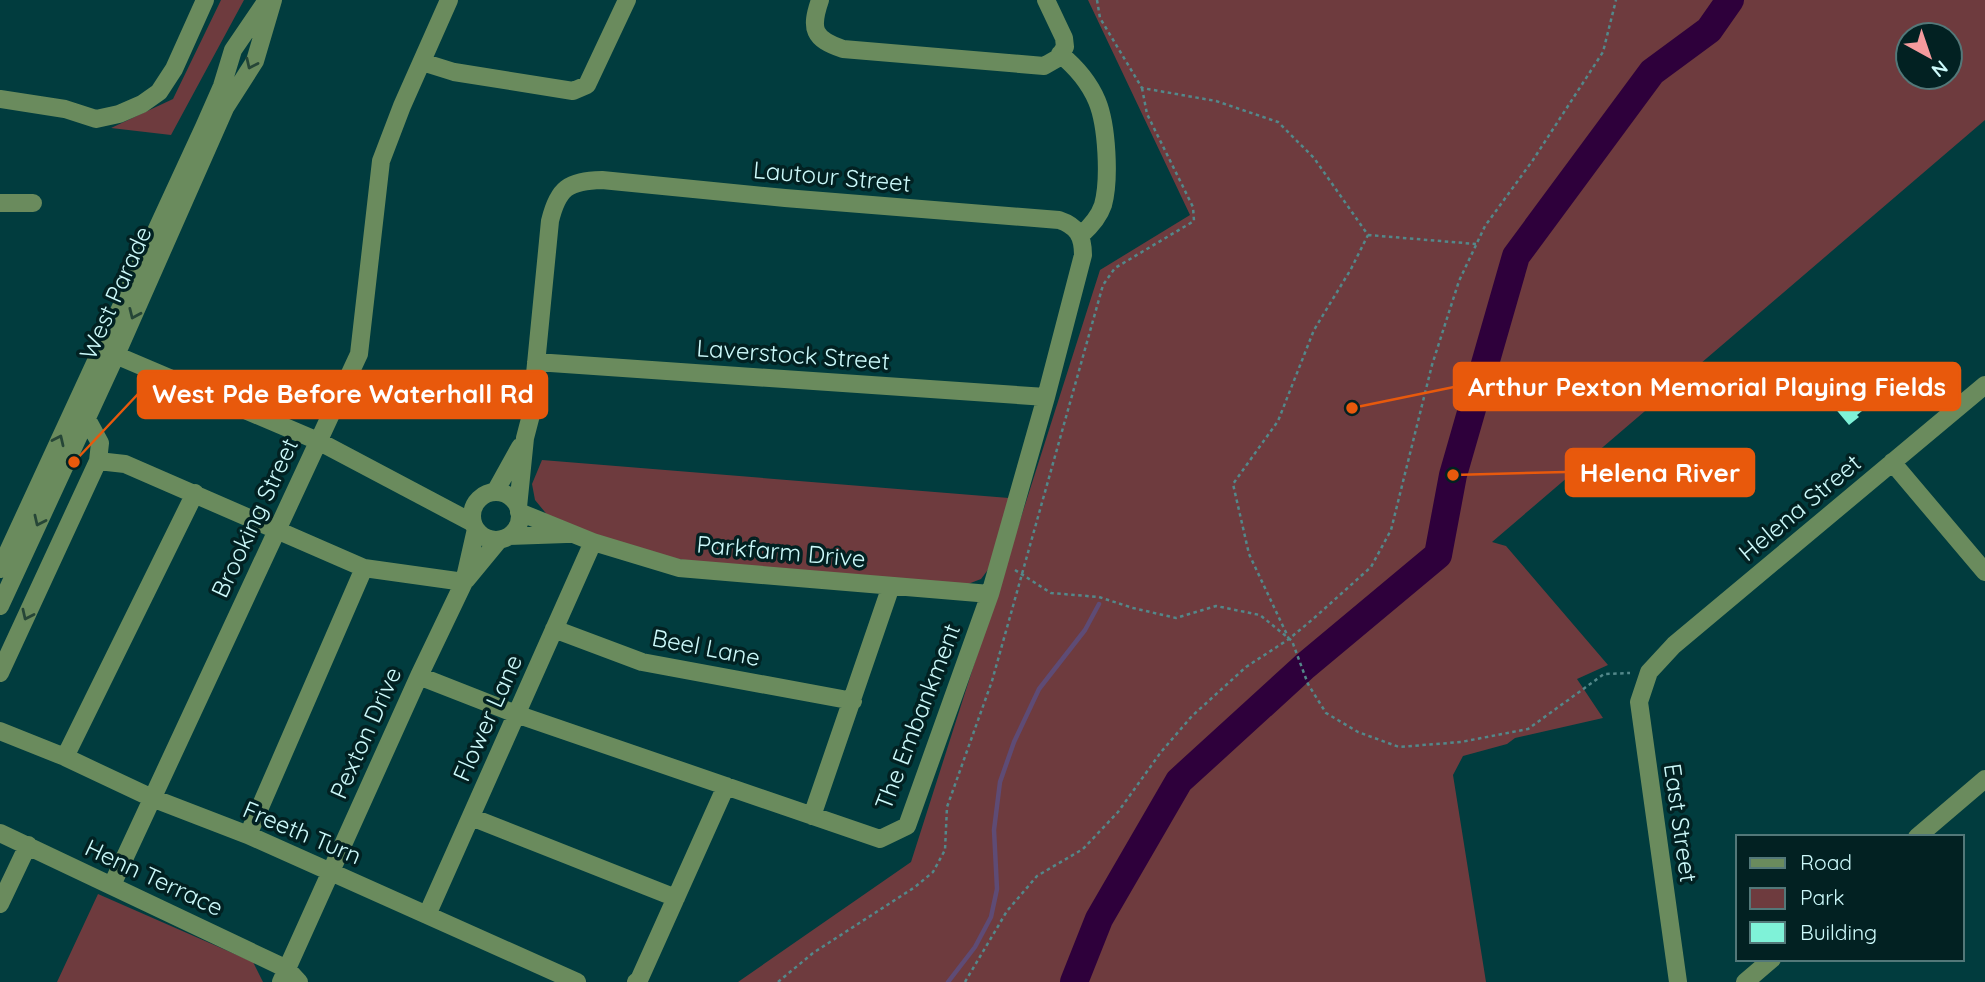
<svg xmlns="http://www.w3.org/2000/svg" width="1985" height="982" viewBox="0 0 1985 982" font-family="Quicksand,sans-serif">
  <rect width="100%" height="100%" fill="#013c3e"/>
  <!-- green -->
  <path fill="#6e3b3e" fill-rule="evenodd" d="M221 0H244L171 135 111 128 173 99Z
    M1088 0H1985V120L1492 542 1506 546 1608 665 1577 679 1603 718 1515 738 1507 744 1463 756 1453 775 1486 982H738L911 862 1100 270 1190 215ZM1908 35H1950V77H1908Z
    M542 460 1009 498 990 567 981 579 968 584 697 562 666 557 577 529 549 517 535 500 532 484Z
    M98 894 253 962 263 982H57Z"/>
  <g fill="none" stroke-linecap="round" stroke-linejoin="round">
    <!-- stream -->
    <path stroke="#5e4b75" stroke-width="4.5" d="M948 982 975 947 991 917 997 889 994 830 1000 782 1014 742 1039 689 1085 630 1099 604"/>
    <!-- river -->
    <path stroke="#2e003b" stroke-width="28" d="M1074 982 1099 919 1179 781 1305 666 1438 555 1453 475 1516 256 1652 72 1709 30 1730 0"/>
  </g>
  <!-- building -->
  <path fill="#7ff2d8" d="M1875 362 1880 369 1884 366 1902 388 1882 405 1858 376 1862 370Z
    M1853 380 1872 403 1857 415 1859 417 1849 425 1828 400Z"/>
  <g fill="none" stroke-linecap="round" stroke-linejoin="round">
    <!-- path -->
    <path stroke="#53888a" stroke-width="2.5" stroke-dasharray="3.5 3.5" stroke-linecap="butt" d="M1097 0 1100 18 1142 88 1216 101 1278 122 1314 158 1368 235 1351 269 1314 330 1278 421 1233 484 1249 554 1289 639
      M1368 235 1476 244
      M1015 570 1051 593 1099 597 1133 608 1176 618 1216 606 1260 615 1292 641 1308 684 1326 713 1358 732 1399 747 1461 742 1528 729 1604 674 1630 673
      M778 982 813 953 915 887 933 872 945 850 947 807 992 681 1103 285 1115 268 1194 221 1193 207 1147 114 1142 88
      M965 982 1007 911 1037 876 1083 849 1118 812 1161 752 1192 716 1246 667 1289 639 1313 619 1371 567 1391 530 1432 365 1459 281 1485 226 1533 160 1603 52 1616 0"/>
    <!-- minor -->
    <path stroke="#6a8b5d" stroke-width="18" d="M820 0C810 29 813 39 843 49L1044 66 1058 58 1065 47 1064 38 1046 0
      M1060 54C1076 67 1089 82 1097 101 1107 125 1110 179 1103 205 1099 217 1090 227 1081 235
      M422 62 454 72 573 91 587 85 627 0
      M0 99 65 109 96 119 119 114 142 104 159 92 174 69 205 0
      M0 203H33
      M106 351 318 441 473 523
      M536 362 1046 397
      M98 461 125 464 364 568 464 582
      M1892 462 1985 572
      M495 492 520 447
      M472 516a24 24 0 1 1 48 0a24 24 0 1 1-48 0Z
      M519 512 593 542 679 568 990 594
      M509 536 566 534
      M0 569 204 127 222 86 233 50 265 3
      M466 580 499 540
      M0 606 116 355 225 108 255 61 273 0
      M554 629 642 662 853 701
      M0 673 98 461 100 443 87 419
      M419 676 516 714 880 839 907 826 990 594 1046 397 1083 255C1083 236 1077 226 1059 220L785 198 602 180C568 181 558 188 550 221L531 415 525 438 518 507
      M0 731 65 757 152 798 248 835 577 982
      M65 757 195 493
      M812 816 891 586
      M471 817 676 898
      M0 833 287 969 299 982
      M248 835 364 568
      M1917 837 1985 779
      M112 885 359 354 381 161 402 106 449 0
      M0 904 28 845
      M427 915 593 542
      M281 982 419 676 464 582 476 529
      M636 982 639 980 726 786
      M1678 982 1639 702 1649 672 1674 645 1985 385
      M1745 982 1772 959"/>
  </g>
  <!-- one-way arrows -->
  <defs><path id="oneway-chevron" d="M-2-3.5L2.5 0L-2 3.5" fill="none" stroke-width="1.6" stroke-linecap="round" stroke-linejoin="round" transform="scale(1.75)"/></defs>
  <g stroke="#264637">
    <use href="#oneway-chevron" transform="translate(251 64) rotate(115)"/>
    <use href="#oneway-chevron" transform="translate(134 314) rotate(114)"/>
    <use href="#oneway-chevron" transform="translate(59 440) rotate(-65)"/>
    <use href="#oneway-chevron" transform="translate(39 521) rotate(115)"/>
    <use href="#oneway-chevron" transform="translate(27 615) rotate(115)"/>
  </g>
  <g text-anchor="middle" stroke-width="7" stroke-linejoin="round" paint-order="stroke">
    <!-- street labels -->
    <g font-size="24" fill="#cdfafb" stroke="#022122">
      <text transform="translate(832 177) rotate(5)" y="8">Lautour Street</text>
      <text transform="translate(116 293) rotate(-66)" y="8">West Parade</text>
      <text transform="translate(793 355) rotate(4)" y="8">Laverstock Street</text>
      <text transform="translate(1800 508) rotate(-40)" y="8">Helena Street</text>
      <text transform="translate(255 518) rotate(-65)" y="8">Brooking Street</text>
      <text transform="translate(781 552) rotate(5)" y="8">Parkfarm Drive</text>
      <text transform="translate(706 648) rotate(11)" y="8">Beel Lane</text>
      <text transform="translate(918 717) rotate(-69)" y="8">The Embankment</text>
      <text transform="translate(488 718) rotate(-66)" y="8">Flower Lane</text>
      <text transform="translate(366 733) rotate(-66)" y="8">Pexton Drive</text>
      <text transform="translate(1680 823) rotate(82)" y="8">East Street</text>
      <text transform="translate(302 833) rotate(23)" y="8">Freeth Turn</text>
      <text transform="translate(154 878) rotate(25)" y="8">Henn Terrace</text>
    </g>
  </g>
  <!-- callouts -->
  <path fill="none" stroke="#e8590c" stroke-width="2.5" d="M1352 408L1454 387M74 462L138 394M1453 475L1566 472"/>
  <g fill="#e8590c" stroke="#022122" stroke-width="2.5">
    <circle cx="1352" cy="408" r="7"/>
    <circle cx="74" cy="462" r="7"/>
    <circle cx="1453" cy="475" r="7"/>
  </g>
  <g fill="#e8590c" stroke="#e8590c" stroke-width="2.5">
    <rect x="1454" y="363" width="506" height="47" rx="7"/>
    <rect x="138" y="371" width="409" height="47" rx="7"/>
    <rect x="1566" y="449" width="188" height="47" rx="7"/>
  </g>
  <g font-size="26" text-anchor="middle" font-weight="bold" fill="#fff">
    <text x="1707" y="396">Arthur Pexton Memorial Playing Fields</text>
    <text x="343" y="403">West Pde Before Waterhall Rd</text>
    <text x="1660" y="482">Helena River</text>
  </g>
  <!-- legend -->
  <rect x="1736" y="835" width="228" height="126" fill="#022122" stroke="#537879" stroke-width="2"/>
  <rect x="1750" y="858" width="35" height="10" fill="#6a8b5d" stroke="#537879" stroke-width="2"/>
  <text x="1800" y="870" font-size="21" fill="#cdfafb">Road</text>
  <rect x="1750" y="888" width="35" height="21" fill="#6e3b3e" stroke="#537879" stroke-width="2"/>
  <text x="1800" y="905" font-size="21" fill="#cdfafb">Park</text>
  <rect x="1750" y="922" width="35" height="21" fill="#7ff2d8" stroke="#537879" stroke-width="2"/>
  <text x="1800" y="940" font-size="21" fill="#cdfafb">Building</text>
  <!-- north arrow -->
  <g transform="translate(1929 56) rotate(140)"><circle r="33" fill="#022122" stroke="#537879" stroke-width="2"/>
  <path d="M0-5L12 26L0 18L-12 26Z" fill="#f59b9e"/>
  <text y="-10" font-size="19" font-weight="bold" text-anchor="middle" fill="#cdfafb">N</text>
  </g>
</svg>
